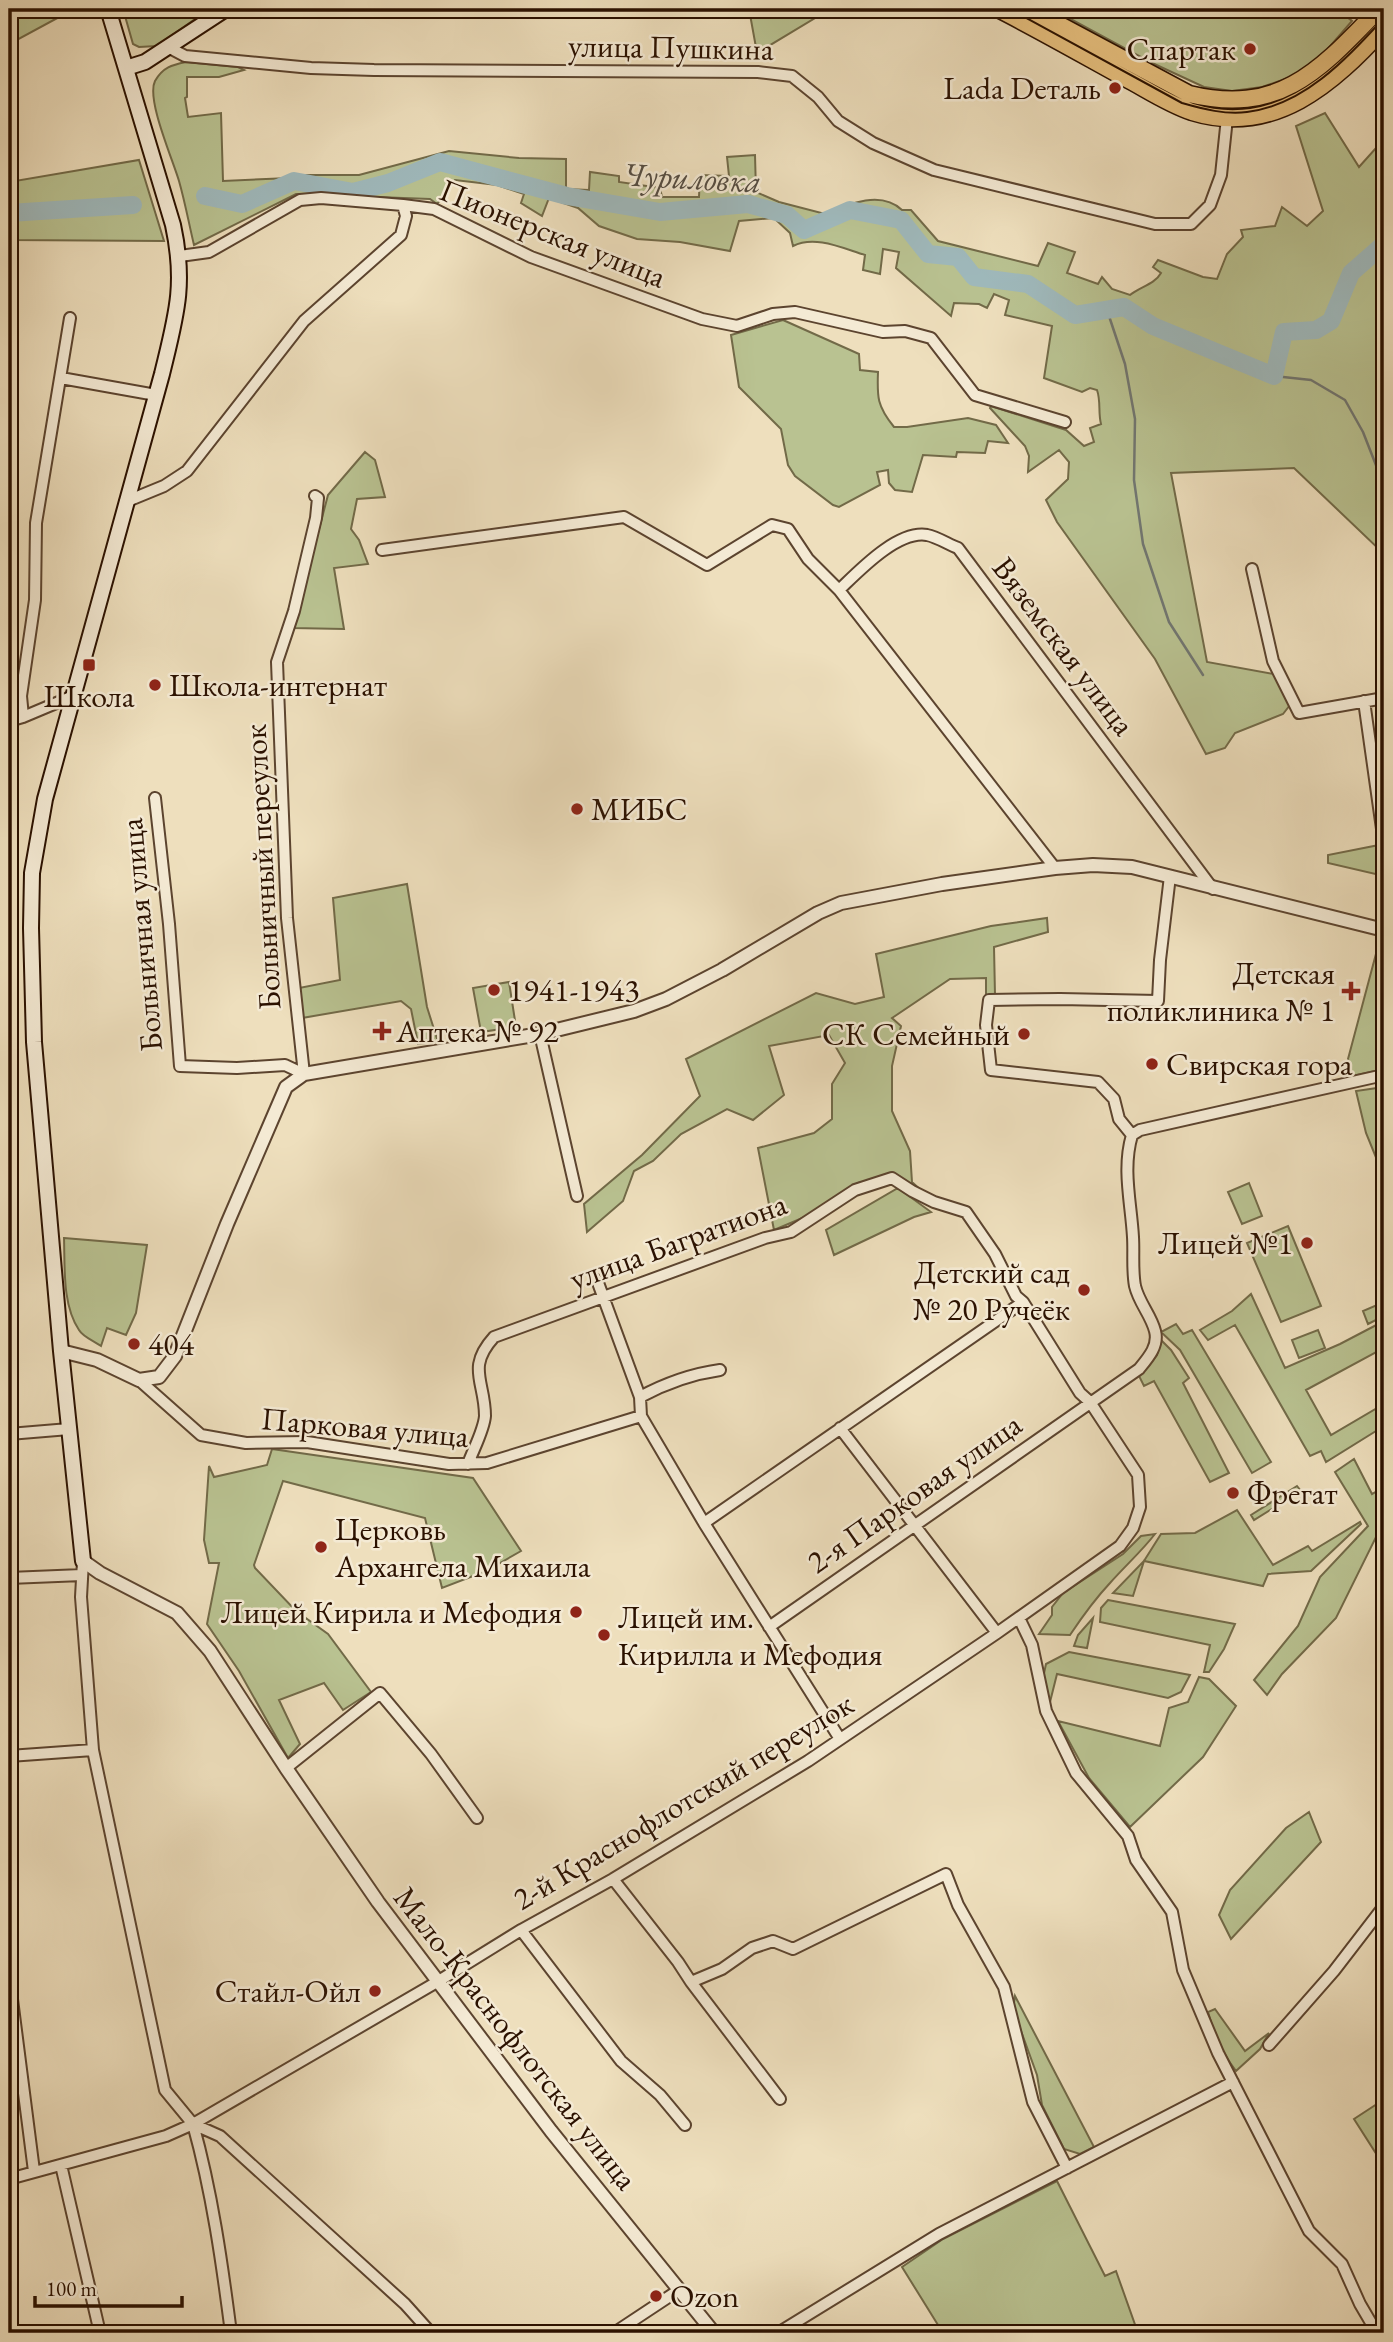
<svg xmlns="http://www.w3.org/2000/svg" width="1393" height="2342" viewBox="0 0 1393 2342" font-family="'EB Garamond',serif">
  <rect width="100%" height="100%" fill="#eedfbd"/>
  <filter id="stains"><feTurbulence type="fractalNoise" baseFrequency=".00286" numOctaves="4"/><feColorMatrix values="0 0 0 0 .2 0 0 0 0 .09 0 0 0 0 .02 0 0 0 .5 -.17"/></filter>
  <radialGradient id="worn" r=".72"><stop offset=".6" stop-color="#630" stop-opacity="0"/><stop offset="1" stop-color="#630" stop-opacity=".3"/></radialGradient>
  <!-- green -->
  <path fill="#b9c291" stroke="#726a48" stroke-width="2" d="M9 9H74L15 41 9 40Z
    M123 9H209L157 46 139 47 133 44Z
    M749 9H830L757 53Z
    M1052 9H1337L1352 21 1319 59 1291 77 1262 87 1232 91 1204 87 1150 62Z
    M186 62 238 67 244 70 219 77H187V97L185 98 188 117 221 113 223 181 290 178 300 175H359L449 151 519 158 566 159V189L589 190 590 172 619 176V182L660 188 662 197H699L700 175 729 176 727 157 755 155 756 192 779 202 829 215C849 202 882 191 902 210H911L938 241 1038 266 1048 243 1075 252 1067 273 1098 284 1102 277 1112 289 1130 295C1140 287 1155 284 1161 273L1153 267 1158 260 1203 277 1217 279 1227 254 1243 237 1241 230 1275 226 1282 207 1307 226 1323 211 1296 126 1325 113 1359 167 1384 139V554L1294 468 1171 473 1207 662 1274 674 1290 705 1283 714 1235 733 1225 748 1206 754 1155 659 1057 522 1046 500 1068 479 1069 462 1059 450 1028 472 1029 456 1025 446 990 408 991 406 1066 430 1084 446 1094 442 1090 428 1101 424C1098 413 1101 401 1097 390L1090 388 1082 392 1044 378 1052 326 1005 315 1009 300 994 294 987 308 979 304 954 303 951 316 896 268 899 252 883 249 880 274 863 270 865 255C842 248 815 235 793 246L790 233 774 218 739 221 730 251 680 242 637 239 599 226 578 208 549 198 542 216 521 203 524 194 497 185 455 180 437 204 430 199 296 194 194 245C189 224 185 202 179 181 173 160 146 99 155 81 163 67 172 65 186 62Z
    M139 160 164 241 9 240V182Z
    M783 320 859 354 860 370 878 372C877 397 877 406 894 427H907L968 418 996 425 1008 443 988 441 985 453 957 452 956 457 923 455 912 492 895 490 889 483 888 470 877 472 880 485 839 507 833 505 795 476 788 465 781 429 739 387 731 335Z
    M365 452 375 460 385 497 357 499 351 529 359 540 368 564 334 568 344 629 293 628 328 495Z
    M1384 748V812L1375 750Z
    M1379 845 1384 876 1328 863V855Z
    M407 884 427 1007 438 1042 418 1044 411 1009 401 1001 302 1018 299 988 340 980 333 898Z
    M1047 918 1048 932 994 947 995 995 986 996V978L950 979 892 1018 901 1026 892 1066V1111L910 1151 912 1182 924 1193 894 1176 858 1183 819 1211 774 1230 758 1148 814 1133 832 1119V1084L845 1063 829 1035 769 1046 784 1095 753 1120 727 1109 681 1134 653 1161 634 1171 623 1201 587 1232 584 1204 642 1155 700 1096 686 1059 816 993 855 1004 884 997 876 954 991 926Z
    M1381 935 1384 936V1069L1352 1076 1348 1059Z
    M509 982 516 1027 481 1032 473 988Z
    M1384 1087V1177L1366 1133 1356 1091Z
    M1249 1183 1262 1216 1242 1224 1228 1192Z
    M898 1188 931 1212 914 1217 834 1255 826 1230Z
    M1288 1226 1321 1306 1281 1322 1247 1243Z
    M64 1238 147 1245 136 1313 126 1335 107 1328 101 1346C94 1341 83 1337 79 1330 62 1305 65 1266 64 1238Z
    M1251 1294 1285 1368 1340 1344 1384 1321V1348L1306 1390 1331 1435 1384 1404V1426L1326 1462 1321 1451 1310 1456 1235 1325 1208 1340 1200 1330 1232 1311Z
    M1384 1302V1316L1368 1324 1363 1311Z
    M1176 1324 1183 1334 1192 1330 1271 1462 1252 1473 1180 1350 1161 1332Z
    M1318 1330 1325 1348 1299 1358 1292 1340Z
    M1160 1339 1171 1350 1189 1378 1183 1383 1229 1473 1210 1482 1154 1381 1144 1386 1139 1376 1157 1355Z
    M272 1449 473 1478 521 1551 486 1571 442 1588 425 1518 283 1481 254 1565 255 1568 296 1611 328 1634 371 1692 343 1710 324 1683 279 1700 300 1744 288 1758 239 1671 207 1624 219 1563H209L204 1540 209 1466 214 1477 267 1465Z
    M1354 1459 1372 1494 1384 1487V1530L1376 1537 1336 1618 1282 1674 1267 1695 1254 1680 1298 1626 1320 1577 1368 1526 1335 1472Z
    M1297 1486 1301 1491 1254 1520 1251 1515Z
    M1237 1510 1273 1565 1308 1546 1312 1551 1360 1522 1361 1524 1311 1571 1268 1574 1263 1586 1144 1561 1133 1596 1113 1593 1144 1561 1161 1534 1195 1533Z
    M1155 1534C1141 1552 1125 1566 1110 1583 1095 1599 1082 1617 1070 1635L1039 1634 1052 1615V1607L1063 1593 1123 1554 1141 1536Z
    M1108 1600 1235 1624 1224 1649 1209 1672H1204L1210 1645 1100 1622 1101 1608Z
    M1093 1618 1087 1648 1074 1646 1078 1635Z
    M1069 1652 1190 1675 1181 1692 1168 1698 1057 1674 1048 1710 1043 1678 1046 1664Z
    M1199 1677 1209 1679 1236 1706 1203 1757 1130 1827 1089 1778 1058 1721 1160 1746 1169 1708 1188 1702Z
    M1309 1812 1321 1842 1231 1939 1219 1915 1230 1890 1286 1828Z
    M1015 1996 1094 2147 1080 2154 1064 2149 1042 2105 1037 2075 1013 2009Z
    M1215 2009 1245 2051 1269 2033 1260 2049 1236 2071C1222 2053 1214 2034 1208 2012Z
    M1384 2066V2166L1354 2119 1383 2100Z
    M1057 2181 1105 2276 1116 2271 1138 2333H943L902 2267 943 2239Z"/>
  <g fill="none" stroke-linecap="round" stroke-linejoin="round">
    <!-- stream -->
    <path stroke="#717671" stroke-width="2.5" d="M1107 310 1125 364 1135 419 1134 480 1143 544 1169 622 1203 675
      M1274 376 1311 380 1345 400 1363 432 1381 478 1384 494"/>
    <!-- river -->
    <path stroke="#9fb9bc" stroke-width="18" d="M205 196 242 204 294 181 353 192 388 183 440 162 567 196 660 212 748 204 787 215 804 230 850 210 901 220 928 254 958 257 974 277 1028 284 1075 315 1124 307 1153 326 1274 376 1284 332 1316 330 1331 321 1351 273 1384 244
      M9 213 133 205"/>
    <!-- minor casing -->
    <g stroke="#5c442f" stroke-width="14">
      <path id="minor" d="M168 47 185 56 311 68 374 70 758 72 792 76 818 97 838 121 873 143 934 170 1155 224H1191L1210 205 1221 175 1227 118
        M180 256 209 252 300 200 321 198 403 205
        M61 378 156 395
        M125 502 164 486 187 471 304 321 401 235 406 216 403 205 434 209 531 257 702 319 737 326 773 314 795 312 883 332 905 331 931 338 975 395 1065 422
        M382 550 624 517 707 565 772 525 788 529 808 559 839 590 874 635 1055 868
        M1252 569 1273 661 1299 713 1384 698
        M839 590C858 572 897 530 927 535 937 537 948 544 958 548L1213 889
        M1364 701 1384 843
        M23 717 21 696 35 600 36 523 70 318
        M9 721 23 717 73 696
        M155 798 169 924 180 1066 237 1068 285 1065 304 1074
        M540 1034 577 1196
        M304 1074 287 918 277 662 294 611 316 518 318 498 315 496
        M1132 1135 1119 1119 1114 1099 1098 1082 991 1070 986 1025 989 1000 1060 999 1158 1001 1160 960 1170 876
        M597 1280 640 1397 641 1416
        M139 1380 201 1435 246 1443 307 1442 449 1464 487 1463 641 1416 704 1523 840 1739
        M640 1397C666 1383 691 1374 720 1370
        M840 1428 997 1633
        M9 1434 69 1429
        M704 1523 1023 1302
        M83 1561 81 1597 93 1750 165 2090 193 2124 220 2136 405 2304 431 2333
        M9 1578 82 1575
        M1019 1618 1032 1645 1046 1711 1076 1773 1128 1836 1136 1860 1172 1912 1183 1970 1218 2053 1309 2231 1342 2264 1360 2304 1377 2333
        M769 1627 1139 1369C1148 1358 1159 1346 1155 1331 1151 1315 1139 1303 1135 1286 1132 1270 1134 1253 1133 1237 1131 1202 1122 1169 1132 1135L1140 1130 1384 1075
        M9 1756 93 1750
        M286 1768 380 1693 431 1754 477 1818
        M613 1879 678 1962 691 1982 722 1969 752 1948 773 1941 793 1949 946 1874 958 1905 1004 1987 1033 2102 1067 2168
        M521 1930 621 2061 660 2095 685 2125
        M9 1976 34 2171
        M691 1982 780 2099
        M1269 2045 1334 1971 1384 1906
        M193 2124C212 2192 222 2263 231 2333
        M61 2165 100 2333
        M9 2179 166 2136 193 2124 437 1982 521 1930 613 1879 808 1761 997 1633 1120 1546 1133 1528 1140 1507 1138 1475 1090 1402 1080 1393 1023 1302 1016 1296 995 1254 966 1212 934 1202 912 1191 892 1178 855 1190 791 1232 765 1238 494 1337C466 1368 485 1381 485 1416 484 1430 473 1450 468 1464
        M614 2333 679 2290
        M778 2333 939 2234 1233 2082"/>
    </g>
    <!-- tertiary casing -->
    <g stroke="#5c442f" stroke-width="16">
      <path id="tertiary" d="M61 1351 97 1360 139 1380 159 1377 175 1356 227 1224 286 1087 304 1074 540 1034 634 1011 666 999 722 970 818 913 841 903 942 884 1055 868 1093 865 1132 867 1384 930
        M83 1561 100 1573 177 1613 210 1651 286 1768 378 1902 551 2131 714 2333"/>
    </g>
    <!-- secondary casing -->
    <g stroke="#2b1100" stroke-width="18">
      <path id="secondary" d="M126 68 145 62 226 9
        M83 1561 61 1351 34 1042 31 928 32 873 45 799 162 374C176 316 186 285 173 225L108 9"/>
    </g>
    <!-- primary casing -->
    <g stroke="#2b1100" stroke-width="19">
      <path id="primary" d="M998 9C1041 31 1083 55 1125 78 1146 89 1168 104 1192 112 1274 137 1333 84 1384 28
        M1030 9 1189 94C1280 116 1320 70 1379 9"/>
    </g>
    <!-- minor -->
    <use href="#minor" stroke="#f4ead4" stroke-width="10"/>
    <!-- tertiary -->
    <use href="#tertiary" stroke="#f4ead4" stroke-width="12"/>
    <!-- secondary -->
    <use href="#secondary" stroke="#f4ead4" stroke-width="14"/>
    <!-- primary -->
    <use href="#primary" stroke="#e7c07e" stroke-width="16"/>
    <!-- tram -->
    <path stroke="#2b1100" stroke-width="2" d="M1010 9 1182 103C1203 109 1226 115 1247 112 1305 105 1347 58 1384 18"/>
  </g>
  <!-- markers -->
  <g fill="#8f2418" stroke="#f4ead4" stroke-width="2.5">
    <circle cx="1250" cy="49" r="7"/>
    <circle cx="1115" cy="88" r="7"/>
    <rect x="82" y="658" width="14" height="14" rx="3.5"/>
    <circle cx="155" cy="685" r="7"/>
    <circle cx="577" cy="809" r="7"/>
    <circle cx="494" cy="990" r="7"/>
    <path d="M1347.5 980.5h7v7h7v7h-7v7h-7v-7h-7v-7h7z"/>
    <path d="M378.5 1020.5h7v7h7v7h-7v7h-7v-7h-7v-7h7z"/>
    <circle cx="1024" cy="1034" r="7"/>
    <circle cx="1152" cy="1064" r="7"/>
    <circle cx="1307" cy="1243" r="7"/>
    <circle cx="1084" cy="1290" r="7"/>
    <circle cx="134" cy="1344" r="7"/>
    <circle cx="1233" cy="1493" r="7"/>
    <circle cx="321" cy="1547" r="7"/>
    <circle cx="576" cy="1612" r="7"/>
    <circle cx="604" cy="1635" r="7"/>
    <circle cx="375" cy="1991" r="7"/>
    <circle cx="656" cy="2296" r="7"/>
  </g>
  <g text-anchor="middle" stroke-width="5" stroke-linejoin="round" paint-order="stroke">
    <!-- street labels -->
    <g font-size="32" fill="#2b1100" stroke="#f4ead4">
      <text transform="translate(671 47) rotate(1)" y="11">улица Пушкина</text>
      <text transform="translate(553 233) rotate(22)" y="11">Пионерская улица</text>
      <text transform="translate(1064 646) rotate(53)" y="11">Вяземская улица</text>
      <text transform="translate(262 867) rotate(-93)" y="11">Больничный переулок</text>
      <text transform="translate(141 935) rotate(-95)" y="11">Больничная улица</text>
      <text transform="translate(678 1241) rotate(-20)" y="11">улица Багратиона</text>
      <text transform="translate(365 1427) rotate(5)" y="11">Парковая улица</text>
      <text transform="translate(914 1493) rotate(-35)" y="11">2-я Парковая улица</text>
      <text transform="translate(683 1801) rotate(-31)" y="11">2-й Краснофлотский переулок</text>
      <text transform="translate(516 2038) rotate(52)" y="11">Мало-Краснофлотская улица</text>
    </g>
    <!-- poi labels -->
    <g font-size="32" fill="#2b1100" stroke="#f4ead4" text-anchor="start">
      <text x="1236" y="60" text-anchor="end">Спартак</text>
      <text x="1101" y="99" text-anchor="end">Lada Dеталь</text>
      <text x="169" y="696">Школа-интернат</text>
      <text x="89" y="707" text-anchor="middle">Школа</text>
      <text x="591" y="820">МИБС</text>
      <text x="1335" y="984" text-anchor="end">Детская<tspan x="1335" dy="37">поликлиника № 1</tspan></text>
      <text x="508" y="1001">1941-1943</text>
      <text x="396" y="1042">Аптека № 92</text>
      <text x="1010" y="1045" text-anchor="end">СК Семейный</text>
      <text x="1166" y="1075">Свирская гора</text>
      <text x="1293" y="1254" text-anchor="end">Лицей №1</text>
      <text x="1070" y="1283" text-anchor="end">Детский сад<tspan x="1070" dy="37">№ 20 Ручеёк</tspan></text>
      <text x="148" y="1355">404</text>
      <text x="1247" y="1504">Фрегат</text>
      <text x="335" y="1540">Церковь<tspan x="335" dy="37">Архангела Михаила</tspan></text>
      <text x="562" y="1623" text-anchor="end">Лицей Кирила и Мефодия</text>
      <text x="618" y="1628">Лицей им.<tspan x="618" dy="37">Кирилла и Мефодия</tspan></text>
      <text x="361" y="2002" text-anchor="end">Стайл-Ойл</text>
      <text x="670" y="2307">Ozon</text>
    </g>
    <!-- water labels -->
    <g font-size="33" font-style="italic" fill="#544c42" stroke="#f4ead4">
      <text transform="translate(692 177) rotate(3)" y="12">Чуриловка</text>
    </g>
  </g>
  <!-- margin -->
  <rect width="1393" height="2342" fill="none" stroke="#eedfbd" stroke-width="35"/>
  <rect x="10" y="10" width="1372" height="2321" fill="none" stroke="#2b1100" stroke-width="3.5"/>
  <rect x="18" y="18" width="1358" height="2307" fill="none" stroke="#2b1100" stroke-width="2"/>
  <!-- scale -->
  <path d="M35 2296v10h147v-10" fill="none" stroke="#2b1100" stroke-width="3.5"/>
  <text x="46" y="2296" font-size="21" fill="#2b1100" stroke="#f4ead4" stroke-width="5" paint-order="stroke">100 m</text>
  <rect width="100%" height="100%" filter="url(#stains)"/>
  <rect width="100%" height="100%" fill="url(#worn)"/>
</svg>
